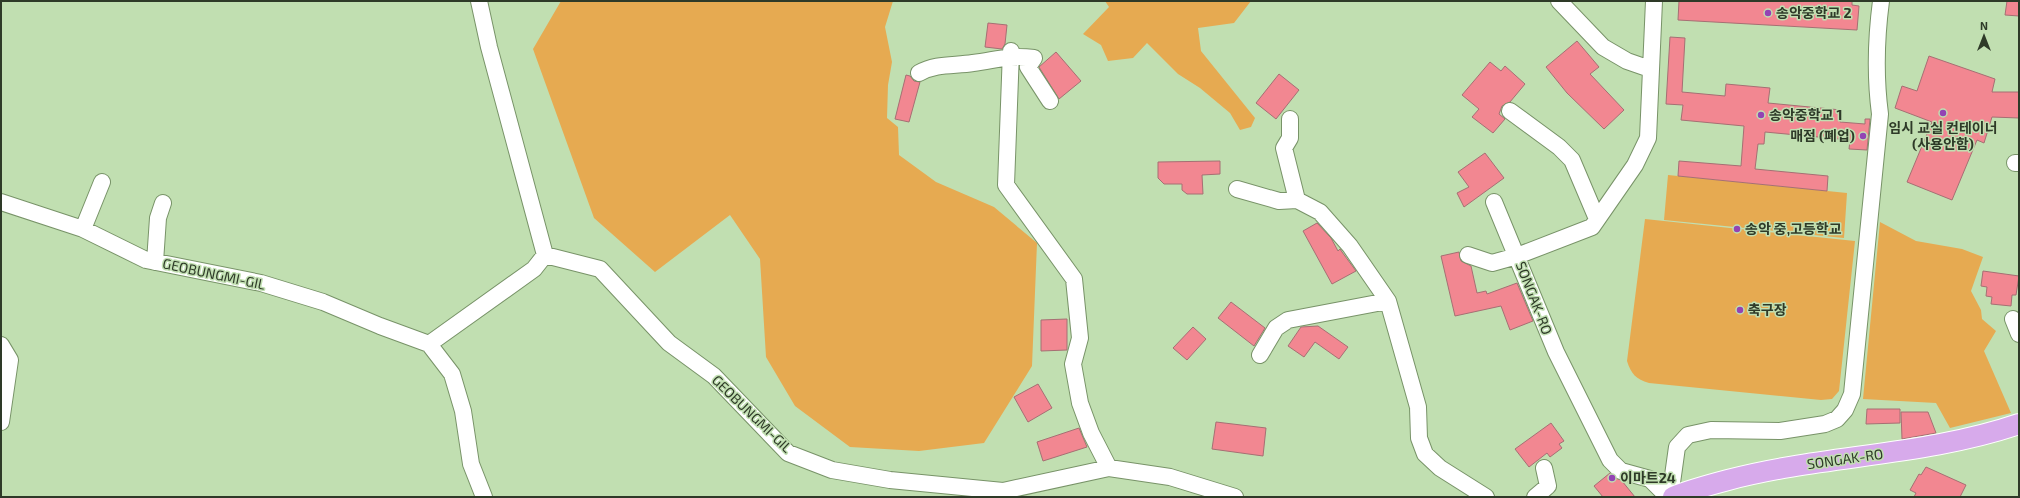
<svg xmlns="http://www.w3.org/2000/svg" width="2020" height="498" viewBox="0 0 2020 498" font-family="'Exo 2','Noto Sans KR',sans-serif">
  <rect width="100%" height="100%" fill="#c1dfb1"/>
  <!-- green -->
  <path fill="#e6aa51" d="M561 1H893L885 27 892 62 888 85 887 118 898 127 899 155 936 182 994 207 1037 243 1032 366 984 443 919 451 850 447 795 406 766 357 760 259 730 215 655 272 594 218 533 49Z
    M1105 1H1251L1234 23 1198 28 1201 51 1255 118 1251 127 1240 130 1230 113 1200 88 1178 74 1147 43 1133 58 1108 61 1101 45 1083 34 1109 7Z
    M1668 175 1847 193 1844 238 1664 220Z
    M1645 219 1855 241 1839 391 1832 399 1821 400 1649 383C1636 379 1631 374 1627 361Z
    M1880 222 1916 241 1962 249 1983 257 1971 291 1981 310 1982 319 1996 331 1984 351 2011 413 1950 428 1936 403 1863 399Z"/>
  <!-- building -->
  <path fill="#f28791" stroke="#a66f73" d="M1679 1H1852V5L1859 6 1857 30 1678 20Z
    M2007 1H2019V16L2005 15Z
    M988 23 1007 25 1005 44 1002 49 985 47Z
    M1670 37 1685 38 1682 92 1725 96 1726 84 1770 88 1768 103 1841 110 1840 122 1865 124V119H1870L1867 150 1849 149 1850 140 1765 132 1764 144H1758L1755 169 1828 176 1827 191 1678 176 1679 161 1741 166 1744 126 1681 120 1683 105 1666 104Z
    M1577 41 1599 67 1590 74 1624 110 1604 129 1567 93 1546 67Z
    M1056 52 1081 81 1059 99 1039 67Z
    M1929 56 1995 79 1992 92H2019V118L1992 117 1984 143 1977 140 1952 200 1907 182 1932 122 1895 108 1902 86 1917 91Z
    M1490 62 1501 71 1505 66 1525 84 1510 102 1502 106 1499 114 1505 119 1493 133 1472 117 1479 109 1462 95Z
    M1279 74 1299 90 1276 119 1256 103Z
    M906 75 910 76 914 81 920 82 909 122 895 119Z
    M1485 153 1504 178 1464 207 1457 193 1469 187 1458 172Z
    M1220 161V174L1202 175 1203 194H1187L1182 190V184H1164L1158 178V162Z
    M1317 223 1331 238 1338 251 1340 249 1342 252 1356 271 1332 284 1303 231Z
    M1459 252 1461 261 1471 266 1477 293 1486 291 1487 294 1517 283 1533 321 1510 330 1501 306 1455 316 1441 256Z
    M1983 271 2019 276 2016 295H2012L2011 306 1991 304 1992 297 1986 296 1987 287 1981 286Z
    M1231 302 1265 328 1254 346 1218 318Z
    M1067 319V350L1041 351V320Z
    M1318 326 1348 347 1339 359 1315 342 1304 357 1288 346 1301 327Z
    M1193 327 1206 339 1187 360 1173 348Z
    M1038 384 1052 408 1028 422 1014 397Z
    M1867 409H1900V423L1866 424Z
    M1901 412H1928L1936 433 1902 439Z
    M1216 422 1266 428 1263 456 1212 449Z
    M1551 423 1564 441 1559 444 1562 448 1550 457 1547 453 1529 467 1515 449Z
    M1079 428 1087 447 1043 461 1037 442Z
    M1926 467 1966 485 1960 497H1914L1916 493 1910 490 1919 474 1921 475Z
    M1610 473 1622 481 1635 497H1603L1594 486Z"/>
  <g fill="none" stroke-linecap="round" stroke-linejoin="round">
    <!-- minor casing -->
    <g stroke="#789368" stroke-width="18">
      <path id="minor" d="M479 1 489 47 545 255
        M1559 1 1603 47 1627 61 1650 69
        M1011 51 1006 185 1074 279 1080 338 1073 364 1080 403 1091 433 1109 468
        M919 73C936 63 955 66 973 63 997 60 1008 55 1034 58L1028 67 1050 101
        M1510 111 1559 147 1572 160 1597 219
        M1290 119V138L1284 148 1297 200 1320 212 1350 246 1388 301 1418 407 1419 438 1425 454 1440 468 1486 497
        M2015 163H2019
        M1237 189 1279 201 1297 200
        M1 202 83 229 146 260 261 283 323 302 380 326 429 344 452 374 463 411 471 464 484 497
        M1494 202 1556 352 1610 460 1621 471 1650 479 1668 497
        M83 229 102 182
        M1468 255 1492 263 1517 256 1592 227 1635 165 1648 138 1654 1
        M155 262 158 218 163 203
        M2013 319 2019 334
        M429 344 534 269 545 255 600 269 669 343 714 376 788 453 832 470 890 480 1003 491 1109 468 1170 477 1235 497
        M1 345 10 360 1 422
        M1260 355 1276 328 1288 320 1388 301
        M1535 497 1548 486 1544 468
        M1670 497 1677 447 1688 435 1711 430 1780 431 1825 424 1837 419 1845 410 1852 394 1880 114C1875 76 1876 39 1881 1"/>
    </g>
    <!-- major casing -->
    <g stroke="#fff" stroke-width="22">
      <path id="major" d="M1673 497C1690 490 1709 485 1728 480 1823 455 1925 456 2019 424"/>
    </g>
    <!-- minor -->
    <use href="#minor" stroke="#fff" stroke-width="16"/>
    <!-- major -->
    <use href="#major" stroke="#d7aaeb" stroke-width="20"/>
  </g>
  <!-- markers -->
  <g fill="#9343b4" stroke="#c1dfb1" stroke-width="1.5">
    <circle cx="1768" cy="13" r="4"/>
    <circle cx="1943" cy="113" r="4"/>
    <circle cx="1761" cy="115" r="4"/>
    <circle cx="1863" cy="136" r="4"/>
    <circle cx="1737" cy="229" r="4"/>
    <circle cx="1740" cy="310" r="4"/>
    <circle cx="1612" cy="478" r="4"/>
  </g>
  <g text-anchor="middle" stroke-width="3" stroke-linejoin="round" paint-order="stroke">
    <!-- poi labels -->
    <g font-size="14" font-weight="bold" fill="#2e3a28" stroke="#c1dfb1" text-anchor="start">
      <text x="1776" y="18">송악중학교 2</text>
      <text x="1769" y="120">송악중학교 1</text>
      <text x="1943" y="133" text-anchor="middle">임시 교실 컨테이너<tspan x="1943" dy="16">(사용안함)</tspan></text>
      <text x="1855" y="141" text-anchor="end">매점 (폐업)</text>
      <text x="1745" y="234">송악 중,고등학교</text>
      <text x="1748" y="315">축구장</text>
      <text x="1620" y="483">이마트24</text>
    </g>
    <!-- street labels -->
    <g font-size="14" fill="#2e3a28" stroke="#c1dfb1">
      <text transform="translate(214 274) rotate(12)" y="5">GEOBUNGMI-GIL</text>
      <text transform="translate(1534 298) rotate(69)" y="5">SONGAK-RO</text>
      <text transform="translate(752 414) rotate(44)" y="5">GEOBUNGMI-GIL</text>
      <text transform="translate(1845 459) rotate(-8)" y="5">SONGAK-RO</text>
    </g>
  </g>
  <!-- border -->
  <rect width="2020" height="498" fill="none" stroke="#2e3a28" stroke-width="4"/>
  <!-- north arrow -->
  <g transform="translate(1984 36)" stroke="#c1dfb1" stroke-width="3" paint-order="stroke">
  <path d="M0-3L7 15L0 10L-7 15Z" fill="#2e3a28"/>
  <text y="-6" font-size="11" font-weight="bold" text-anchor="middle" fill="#2e3a28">N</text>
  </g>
</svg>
